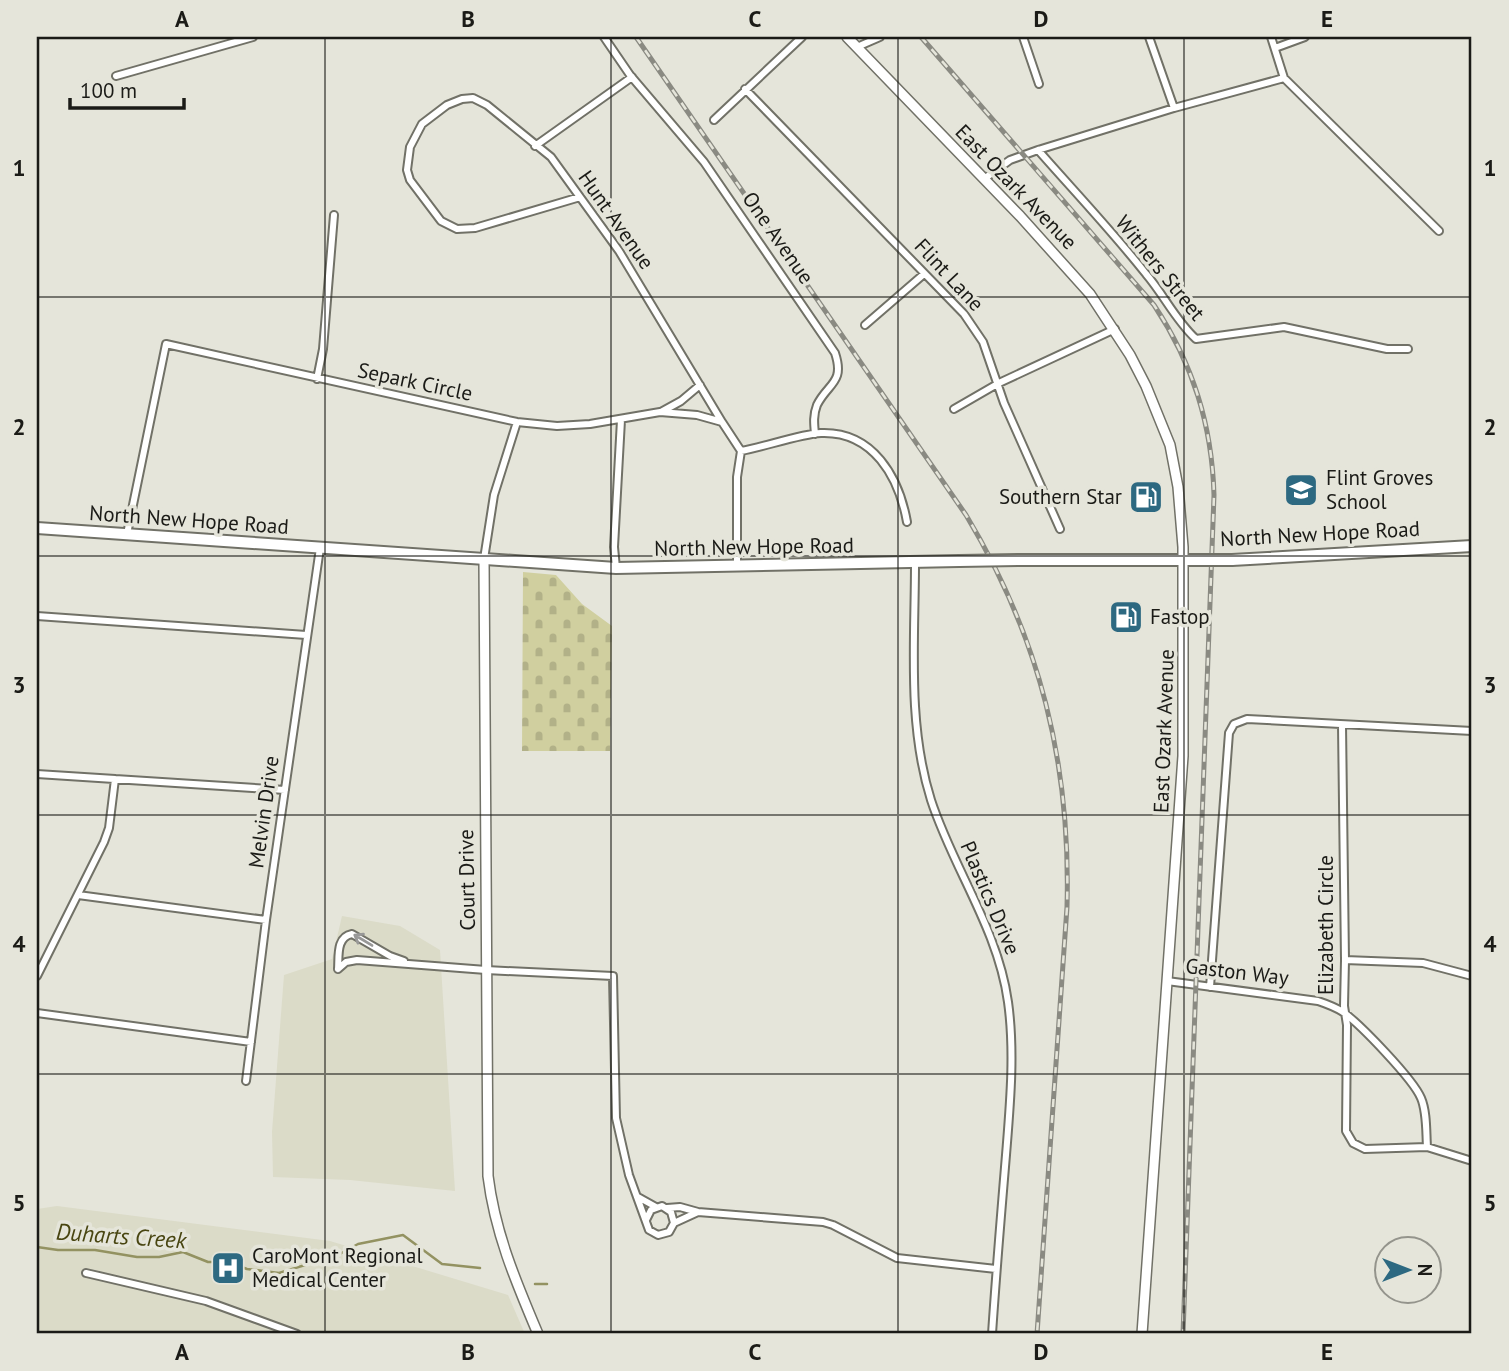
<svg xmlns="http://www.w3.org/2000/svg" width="1509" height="1371" viewBox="0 0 1509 1371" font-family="'PT Sans',sans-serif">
  <defs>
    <pattern id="cemetery-stones" width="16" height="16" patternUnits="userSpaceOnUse" patternTransform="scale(1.75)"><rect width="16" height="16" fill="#d0cf9f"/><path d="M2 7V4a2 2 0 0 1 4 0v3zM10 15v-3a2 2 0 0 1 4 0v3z" fill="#b2b188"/></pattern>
  </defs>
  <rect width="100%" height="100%" fill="#e5e5da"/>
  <!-- built -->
  <path fill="#dbdbc8" d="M342 916 400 926 440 950 455 1191 350 1180 273 1177 272 1132 284 975 332 959Z
    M57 1206 330 1241 508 1295 525 1334H37V1209Z"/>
  <!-- cemetery -->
  <path fill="url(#cemetery-stones)" d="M523 572 556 575 582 604 612 626 610 751H522Z"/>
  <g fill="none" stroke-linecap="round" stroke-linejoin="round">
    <!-- stream -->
    <path stroke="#939261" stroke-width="2.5" d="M37 1247 58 1250H95L137 1257H159L183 1252 208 1262H228L247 1269 279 1273 338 1255 358 1244 403 1235 442 1264 480 1268
      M535 1284H547"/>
    <!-- street casing -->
    <g stroke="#717167" stroke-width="10">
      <path id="street" d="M604 37 630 75 704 162 835 353C845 383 828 383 817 405 813 415 814 424 815 434
        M1023 37 1039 84
        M1149 37 1174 108
        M1271 37 1284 78 1439 231
        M857 47 880 37
        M1275 48 1305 37
        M116 76 253 37
        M745 89 964 314 983 342 1004 403 1060 529
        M714 120 802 37
        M535 146 632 77
        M1038 150C1074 191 1112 231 1146 274 1164 295 1176 321 1196 339L1284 327 1387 349H1408
        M984 179 1010 160 1038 150 1174 108 1284 78
        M580 197 475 228 457 229 441 221 410 180 407 170 410 147 422 124 447 105 462 99 473 98 487 105 551 157 619 251 722 422
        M865 325 924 274
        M317 379 323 349 334 215
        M954 409 999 383 1115 329
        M661 412 681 401 700 385
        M741 451C764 447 800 434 821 433 873 431 899 477 907 522
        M127 534 166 344 517 422 557 426 590 424 660 412 697 415 722 422 741 451
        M484 559 494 495 517 422
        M915 563C915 641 907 724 931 800 953 868 998 929 1008 1002 1015 1052 1010 1105 1006 1155 1001 1215 996 1274 992 1334
        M737 566V477L741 451
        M616 568 614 547 621 420
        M37 616 306 635
        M1342 725 1345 960 1344 1006 1347 1025 1346 1131 1353 1143 1365 1149 1427 1147 1472 1161
        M37 774 285 790
        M78 895 266 920
        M1345 960 1423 963 1472 976
        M338 969 346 962 357 960 486 970 613 976 616 1118 629 1175 649 1230 658 1235 669 1232 674 1223 698 1212
        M338 969C339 956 336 937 352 934L390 956 404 961
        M37 976 104 842 109 828 115 779
        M1167 981 1318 1001C1327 1004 1335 1007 1343 1012 1360 1024 1413 1079 1421 1098 1427 1112 1426 1131 1427 1147
        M1210 987 1229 733 1234 724 1247 719 1472 731
        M37 1013 251 1042
        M246 1081 266 920 320 548
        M638 1197 656 1207
        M667 1208 680 1207 698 1212 823 1222 833 1225 897 1258 996 1269
        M646 1220 651 1210 662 1206 671 1212 674 1223
        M86 1273 206 1301 297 1334"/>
    </g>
    <!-- secondary casing -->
    <g stroke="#717167" stroke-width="12">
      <path id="secondary" d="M847 37 1020 216 1090 294 1130 355 1146 386 1170 445 1178 487 1183 547V756L1142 1334
        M484 559 488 1176C495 1233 516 1282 538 1334"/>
    </g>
    <!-- primary casing -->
    <g stroke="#717167" stroke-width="14">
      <path id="primary" d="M37 528 616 568 959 561
        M1019 560H1196
        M1232 560 1472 546"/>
    </g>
    <!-- street -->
    <use href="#street" stroke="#fff" stroke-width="6"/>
    <!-- secondary -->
    <use href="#secondary" stroke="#fff" stroke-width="9"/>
    <!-- primary -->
    <use href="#primary" stroke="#fff" stroke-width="10"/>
    <!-- rail casing -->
    <g stroke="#8a8a82" stroke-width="5">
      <path id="rail" d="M636 37 966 515C1040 638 1071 764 1067 907L1037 1334
        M921 37 1154 305C1193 364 1212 425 1214 495L1183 1334"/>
    </g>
    <!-- rail -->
    <use href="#rail" stroke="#e5e5da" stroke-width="2.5" stroke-dasharray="8" stroke-linecap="butt"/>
    <!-- primary-bridge casing -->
    <g stroke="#717167" stroke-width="14" stroke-linecap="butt">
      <path id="primary-bridge" d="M1196 560H1232
        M959 561 1019 560"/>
    </g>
    <!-- primary-bridge -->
    <use href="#primary-bridge" stroke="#fff" stroke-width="10"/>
  </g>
  <!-- one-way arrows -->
  <defs><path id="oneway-shaft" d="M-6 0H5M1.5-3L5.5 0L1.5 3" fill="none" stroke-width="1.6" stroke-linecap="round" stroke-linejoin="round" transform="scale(1.75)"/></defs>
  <use stroke="#989897" href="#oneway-shaft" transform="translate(363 940) rotate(-149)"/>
  <!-- grid -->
  <path fill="none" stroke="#1b1b17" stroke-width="2" stroke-opacity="0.55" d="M325 37V1334M611 37V1334M898 37V1334M1184 37V1334M37 297H1472M37 556H1472M37 815H1472M37 1074H1472"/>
  <!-- icons -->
  <defs>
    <g id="school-square" transform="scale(1.75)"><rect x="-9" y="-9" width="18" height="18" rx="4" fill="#2d6981" stroke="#e5e5da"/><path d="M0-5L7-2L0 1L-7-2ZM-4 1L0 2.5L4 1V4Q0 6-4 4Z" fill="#fff"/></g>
    <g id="fuel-square" transform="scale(1.75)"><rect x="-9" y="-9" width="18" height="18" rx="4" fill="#2d6981" stroke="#e5e5da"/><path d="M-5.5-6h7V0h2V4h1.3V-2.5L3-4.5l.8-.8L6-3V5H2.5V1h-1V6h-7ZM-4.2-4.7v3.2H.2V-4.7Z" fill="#fff"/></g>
    <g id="hospital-square" transform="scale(1.75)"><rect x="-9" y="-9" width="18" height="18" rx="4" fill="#2d6981" stroke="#e5e5da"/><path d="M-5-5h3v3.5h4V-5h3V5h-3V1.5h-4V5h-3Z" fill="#fff"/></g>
  </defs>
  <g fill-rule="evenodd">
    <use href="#school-square" x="1301" y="490"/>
    <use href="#fuel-square" x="1146" y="497"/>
    <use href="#fuel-square" x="1126" y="617"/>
    <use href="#hospital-square" x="228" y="1268"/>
  </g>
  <g text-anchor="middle" stroke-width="7" stroke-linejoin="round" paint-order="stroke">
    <!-- street labels -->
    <g font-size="21" fill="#1b1b17" stroke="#e5e5da">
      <text transform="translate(1016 187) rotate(46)" y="7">East Ozark Avenue</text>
      <text transform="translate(616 220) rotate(55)" y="7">Hunt Avenue</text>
      <text transform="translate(778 238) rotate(55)" y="7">One Avenue</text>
      <text transform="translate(1160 268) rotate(51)" y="7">Withers Street</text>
      <text transform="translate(949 275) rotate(47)" y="7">Flint Lane</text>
      <text transform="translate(415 382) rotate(12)" y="7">Separk Circle</text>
      <text transform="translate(189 520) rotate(4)" y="7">North New Hope Road</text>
      <text transform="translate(1320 534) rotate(-3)" y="7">North New Hope Road</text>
      <text transform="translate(754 547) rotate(-1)" y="7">North New Hope Road</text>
      <text transform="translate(1164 731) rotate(-88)" y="7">East Ozark Avenue</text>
      <text transform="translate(264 812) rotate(-82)" y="7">Melvin Drive</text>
      <text transform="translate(467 880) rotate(-91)" y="7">Court Drive</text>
      <text transform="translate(990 898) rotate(67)" y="7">Plastics Drive</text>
      <text transform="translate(1326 925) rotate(-90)" y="7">Elizabeth Circle</text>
      <text transform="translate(1237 972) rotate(7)" y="7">Gaston Way</text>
    </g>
    <!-- poi labels -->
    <g font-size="21" fill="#1b1b17" stroke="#e5e5da" text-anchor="start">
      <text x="1326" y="485">Flint Groves<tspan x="1326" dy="24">School</tspan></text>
      <text x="1122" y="504" text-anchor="end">Southern Star</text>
      <text x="1150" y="624">Fastop</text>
      <text x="252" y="1263">CaroMont Regional<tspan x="252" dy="24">Medical Center</tspan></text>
    </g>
    <!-- water labels -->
    <g font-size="23" font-style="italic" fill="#484511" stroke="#e5e5da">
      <text transform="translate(121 1236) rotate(4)" y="8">Duharts Creek</text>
    </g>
  </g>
  <!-- border -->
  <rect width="1509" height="1371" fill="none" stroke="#e5e5da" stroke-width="77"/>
  <!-- north arrow -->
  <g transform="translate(1408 1270) rotate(90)"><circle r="33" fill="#e5e5da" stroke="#94948c" stroke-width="2"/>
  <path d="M0-5L12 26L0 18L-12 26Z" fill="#2d6981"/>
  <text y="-10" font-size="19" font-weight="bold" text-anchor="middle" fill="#1b1b17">N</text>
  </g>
  <!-- scale -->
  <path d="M70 98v10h114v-10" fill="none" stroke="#1b1b17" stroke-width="3.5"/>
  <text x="80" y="98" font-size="21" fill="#1b1b17" stroke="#e5e5da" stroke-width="5" paint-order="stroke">100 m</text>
  <rect x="38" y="38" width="1432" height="1294" fill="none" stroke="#1b1b17" stroke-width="2.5"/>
  <g font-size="23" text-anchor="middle" font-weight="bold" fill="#1b1b17">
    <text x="182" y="27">A</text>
    <text x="468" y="27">B</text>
    <text x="755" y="27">C</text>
    <text x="1041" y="27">D</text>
    <text x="1327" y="27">E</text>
    <text x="19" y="176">1</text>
    <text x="1490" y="176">1</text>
    <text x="19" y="435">2</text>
    <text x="1490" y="435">2</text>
    <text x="19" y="693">3</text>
    <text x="1490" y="693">3</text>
    <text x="19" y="952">4</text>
    <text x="1490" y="952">4</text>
    <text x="19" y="1211">5</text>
    <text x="1490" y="1211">5</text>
    <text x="182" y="1360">A</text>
    <text x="468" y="1360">B</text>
    <text x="755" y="1360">C</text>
    <text x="1041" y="1360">D</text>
    <text x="1327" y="1360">E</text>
  </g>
</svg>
